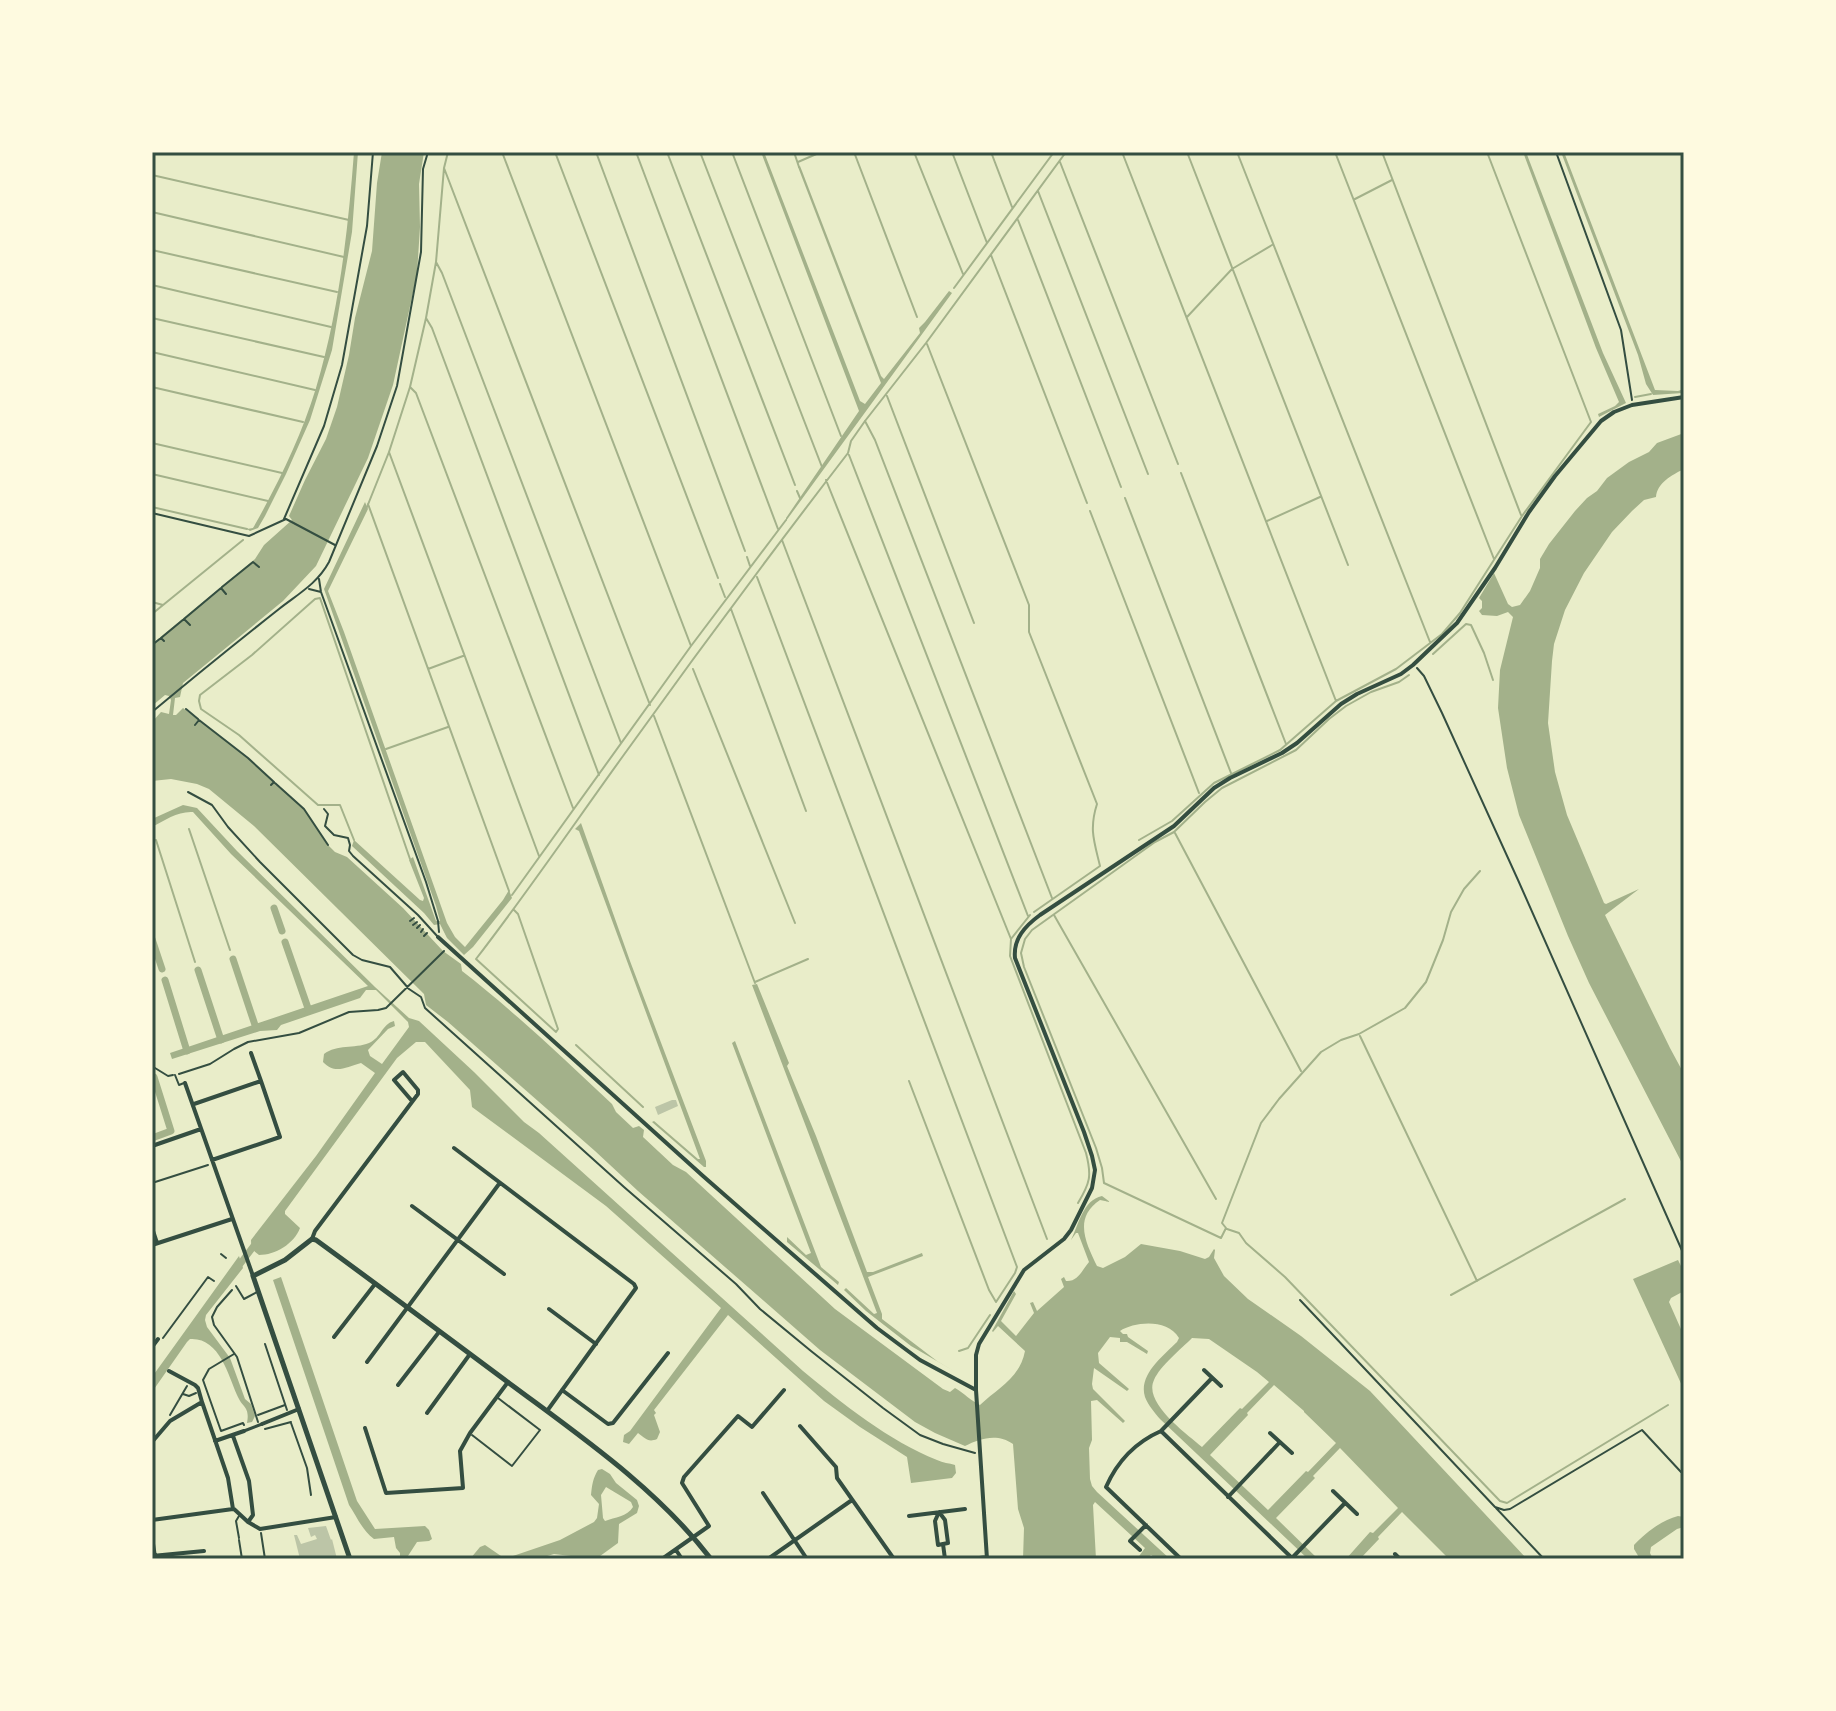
<svg xmlns="http://www.w3.org/2000/svg" width="1836" height="1711" viewBox="0 0 1836 1711" font-family="Poppins,sans-serif">
  <rect width="100%" height="100%" fill="#e9edc9"/>
  <!-- water -->
  <path fill="#a3b18a" fill-rule="evenodd" d="M354 152H358L352 232 332 350 310 420 286 474 265 516 258 528 250 531 247 529 253 528C278 484 301 437 316 388 339 311 348 231 354 152Z
    M382 152H424L419 184 420 227 417 274 393 385 368 458 316 566 283 601 183 683 180 697 175 698 173 715H176L183 708 247 757 304 809 326 843 335 852 347 857 403 908 443 951 461 964 462 971C515 1012 563 1058 612 1104L616 1112 633 1128 639 1126 644 1130 643 1137 673 1165 686 1172 835 1309 943 1389 950 1392 955 1388C964 1393 971 1401 980 1405 998 1388 1020 1378 1025 1351L998 1326 993 1332 992 1331 1014 1291 1016 1294 1001 1321 1016 1336 1034 1313 1030 1303 1033 1302 1037 1311 1064 1287 1061 1279 1064 1277 1066 1281C1078 1282 1082 1270 1089 1262L1078 1233H1076L1071 1240C1079 1224 1083 1200 1102 1196L1110 1202 1100 1200C1073 1218 1086 1243 1097 1266L1103 1268 1125 1257 1141 1244 1180 1251 1205 1259 1209 1257 1214 1249 1215 1250 1214 1258 1224 1276 1248 1299 1301 1336 1370 1391 1527 1559H1449L1402 1512 1378 1537 1379 1539 1360 1559H1346L1370 1532 1373 1533 1398 1508 1340 1448 1313 1476 1315 1478 1276 1518 1318 1559H1308L1160 1419C1155 1413 1148 1405 1145 1397 1138 1375 1163 1356 1177 1342L1179 1338C1167 1318 1134 1322 1120 1331L1123 1334H1127L1128 1337 1148 1351 1147 1354 1127 1342H1120V1338L1110 1337 1098 1353 1099 1363 1129 1389 1127 1391 1094 1368 1092 1384 1093 1389 1125 1421 1123 1423 1097 1400 1091 1401 1092 1440 1089 1448 1090 1479 1092 1486 1097 1492 1170 1559H1157L1151 1555 1147 1559H1137L1145 1548 1095 1502 1093 1505 1096 1559H1023L1024 1528 1018 1509 1013 1444C998 1433 980 1438 965 1446L935 1433 915 1422 820 1350 638 1191 595 1151 448 1022 426 1005 424 994 254 826 209 789 197 784 171 779 152 781V722L161 712 169 714 171 700 169 696 165 695 152 706V644L255 559 264 545 292 520 289 516 305 480 326 439 337 407 349 355 355 318 372 251 377 183ZM1192 1338 1209 1339 1257 1372 1269 1382 1242 1409 1240 1408 1202 1447C1187 1434 1143 1403 1154 1380 1160 1366 1181 1349 1192 1338ZM1274 1385 1304 1411V1412L1336 1443 1308 1472 1306 1471 1268 1510 1210 1455 1248 1415 1247 1413Z
    M761 152H764L860 401 865 404 881 383 798 167 800 166 802 171 881 376 884 379 920 333 919 328 925 322 949 291 952 293 786 521V518L859 411Z
    M1523 152H1526L1603 353 1626 403 1599 417 1598 414 1615 406 1619 402 1596 348Z
    M1561 152H1564L1655 390 1678 391 1684 389 1683 393 1653 395 1646 384 1638 355Z
    M1684 433V469C1672 475 1657 483 1656 497L1644 500 1632 511 1612 532 1584 573 1565 610 1554 644 1552 661 1548 723 1555 772 1567 815 1604 903 1606 904 1639 889 1605 915 1670 1048 1684 1074V1167L1589 983 1568 936 1519 815 1507 768 1498 708 1500 670 1513 617 1508 612 1497 616 1482 615 1479 611 1482 608V601L1479 598 1494 573 1508 604 1512 607 1520 605 1530 591 1540 568V559L1549 544 1575 511 1587 498 1597 491 1607 478 1629 462 1649 452 1657 443Z
    M365 502 368 509 328 591 344 632 447 923 455 937 465 947 503 900 509 890 512 898 473 947 464 955 447 938 440 924 434 925 424 913 352 846 354 840 420 900 423 901 424 898 409 860 413 857 436 921H440L436 906 324 589Z
    M183 805 197 808 237 851 375 987 409 1018 419 1021 474 1072 524 1122 539 1133 803 1371C843 1404 889 1441 937 1460 943 1463 949 1463 955 1465L956 1473 952 1478 911 1483 907 1457 860 1427 824 1401 728 1315 654 1410 656 1413 654 1415 660 1432 657 1439C648 1443 645 1438 638 1433L629 1444 623 1442 624 1435 630 1431 721 1308 606 1206 472 1107 470 1090 425 1042H416L397 1058 285 1211V1214L300 1228C294 1244 275 1255 259 1255 253 1251 251 1247 251 1240L316 1156 375 1073 361 1063C346 1067 335 1075 323 1062L324 1054C337 1044 354 1049 369 1043 381 1038 382 1024 394 1021L395 1026 388 1029 368 1050 370 1056 382 1064 409 1027 408 1022 376 990H366L360 998 281 1025 277 1030 260 1031 172 1059 170 1053 368 986 231 854 193 812C178 811 165 820 152 827V819Z
    M581 823 630 961 706 1161V1167H704L652 1122 654 1121 698 1159H700L579 831 575 829Z
    M757 984 789 1063 787 1066 816 1136 867 1272H873L922 1253 923 1256 868 1277 882 1314V1319L937 1361 954 1371 911 1346 866 1311 844 1290 846 1288 874 1314 877 1313 752 985Z
    M735 1041 821 1267 839 1282 838 1285 787 1242V1237L806 1255 811 1253 732 1043Z
    M239 1256 243 1268 206 1315 205 1320 207 1327 230 1358 245 1399 251 1404 255 1416 252 1422 247 1423C250 1406 243 1409 237 1395 228 1374 219 1337 190 1339L187 1342 152 1392V1377Z
    M1678 1260 1684 1272V1291L1671 1298 1669 1302 1684 1336V1390L1633 1279Z
    M281 1277 357 1501 375 1529 425 1526 429 1530 432 1539 429 1541 417 1542 406 1559H400V1553L396 1548 394 1537 374 1539C362 1530 357 1517 349 1505L273 1280Z
    M602 1469 610 1474 616 1483 637 1500 639 1506 637 1513 619 1524 618 1543 596 1559 554 1554 537 1559H470L480 1547 485 1545 501 1556 510 1557 560 1540 594 1522 597 1518 599 1504 591 1495C592 1485 593 1478 598 1470ZM606 1487 631 1502 633 1507C627 1517 615 1517 605 1521L603 1518 601 1495Z
    M1678 1516 1684 1517V1527L1677 1529 1651 1547 1650 1553 1653 1559H1640L1634 1549V1545C1645 1533 1662 1520 1678 1516Z"/>
  <g fill="none" stroke-linecap="round" stroke-linejoin="round">
    <!-- stream -->
    <path stroke="#a3b18a" stroke-width="2" d="M502 152 691 646
      M555 152 718 578
      M596 152 745 551
      M636 152 778 529
      M667 152 795 485
      M700 152 822 467
      M732 152 841 436
      M794 152 799 167
      M854 152 917 317
      M914 152 963 274
      M952 152 987 243
      M991 152 1012 207
      M1122 152 1336 701
      M1187 152 1348 565
      M1237 152 1430 642
      M1335 152 1494 559
      M1382 152 1521 515
      M798 162 821 152
      M1060 162 1178 464
      M444 168 650 705
      M152 175 349 220
      M1038 191 1148 474
      M1355 199 1392 180
      M152 212 344 257
      M1018 220 1121 487
      M152 250 337 292
      M991 255 1087 503
      M436 262 442 273 621 743
      M152 285 331 327
      M954 288 1054 152
      M1187 317 1232 269 1272 245
      M152 318 324 357
      M426 318 432 328 599 775
      M927 344 1029 605V632L1097 804C1089 829 1094 841 1100 866L1034 912
      M152 352 315 390
      M152 387 303 422
      M410 387 416 393 573 808
      M887 396 974 623
      M1635 397 1651 394
      M865 421 875 440 1052 898
      M152 443 282 473
      M389 452 539 856
      M849 455 1028 916
      M1181 473 1286 744
      M152 474 268 501
      M826 480 1011 939
      M797 491 800 498
      M1125 498 1231 773
      M368 504 509 891
      M152 507 247 529
      M367 507 389 452 410 387 426 318 436 262 444 168 448 152
      M1090 511 1199 793
      M1267 521 1320 497
      M782 540 1047 1239
      M747 557 750 566
      M757 577 1017 1267 1015 1273 996 1302 989 1290 909 1081
      M720 584 725 597
      M152 602 163 605
      M731 609 806 811
      M152 614 243 540
      M1433 654 1466 624 1471 625 1484 653 1493 680
      M428 669 463 656
      M693 669 795 923
      M1409 675 1399 682 1371 692 1346 706 1329 719 1296 750 1222 788 1205 802 1174 832 1155 842 1032 930 1025 939 1021 953 1024 967 1096 1148 1102 1168 1104 1183 1221 1238 1226 1228 1222 1223 1261 1123 1279 1099 1321 1052 1341 1040 1359 1034 1405 1008 1426 982 1443 940 1451 912 1464 889 1480 871
      M654 716 755 983
      M386 749 448 727
      M189 829 230 950
      M1175 833 1301 1071
      M156 840 195 962
      M354 840 340 805H318L239 735 201 709 199 701 200 695 252 655 315 599 320 598 410 859
      M1139 840 1172 821 1214 783 1280 750 1336 701 1396 669 1442 634 1460 613 1522 516 1591 422 1487 152
      M512 895 691 646 786 520
      M514 910 518 914 558 1029 556 1032 476 959C527 893 574 824 623 756 696 654 771 553 848 453L851 441 865 421 926 343 1066 152
      M1030 915 1011 939 1010 956 1086 1153C1092 1176 1090 1183 1078 1203
      M1054 915 1216 1199
      M755 982 808 959
      M1360 1036 1477 1281
      M576 1045 643 1107
      M1227 1229 1239 1233 1246 1243 1285 1277 1500 1501 1507 1503 1668 1405
      M1451 1295 1625 1199
      M959 1351 968 1348 990 1315"/>
    <!-- canal -->
    <path stroke="#a3b18a" stroke-width="7" d="M274 908 282 931
      M152 939 162 969
      M285 942 309 1011
      M233 959 256 1028
      M198 970 221 1040
      M165 980 187 1051
      M152 1077H154L171 1131 152 1138
      M237 1268 256 1243"/>
  </g>
  <!-- building -->
  <path fill="#bcc5a7" d="M672 1100H676L678 1106 658 1115 655 1107Z
    M326 1526 331 1540 332 1539 337 1559H300L294 1535H297L301 1544 317 1539 315 1535 311 1537 308 1528Z"/>
  <g fill="none" stroke-linecap="round" stroke-linejoin="round">
    <!-- path -->
    <path stroke="#344e41" stroke-width="2" d="M1556 152 1621 330 1632 400
      M152 513 249 536 286 519 335 545
      M284 519 324 426 342 365 367 226 373 152
      M319 579 321 592 426 882 438 921 439 932
      M222 587 253 562 259 567
      M309 589 321 592
      M184 619 221 588 226 594
      M161 638 184 619 190 625
      M152 645 161 638 164 641
      M1417 668 1424 676 1442 713 1518 880 1684 1255
      M186 709 198 719
      M152 712C194 677 236 643 279 609 298 594 317 584 329 562L377 446 397 386 421 252 423 169 428 152
      M195 725 199 720 248 758 274 782 271 785
      M275 783 304 809 328 845
      M188 792 212 805 228 827 260 862 353 955 362 960 390 967 409 989 421 997 425 1008 624 1187 736 1284 760 1309 811 1351 883 1408 920 1435 943 1444 975 1453
      M410 921 414 918
      M413 925 417 922
      M417 928 420 925
      M421 932 423 929
      M424 936 427 933
      M152 1069 155 1068 168 1076 173 1075
      M179 1074 210 1064 234 1049 248 1042 299 1033 349 1012 378 1010 386 1008 444 951
      M152 1183 208 1165
      M221 1254 226 1258
      M232 1290 217 1307 212 1317 214 1325 237 1357 258 1422
      M163 1338 208 1277 214 1281
      M265 1344 287 1410
      M203 1380 221 1431 243 1423 244 1425
      M203 1380 209 1369 234 1354
      M183 1394 189 1396 196 1393
      M170 1415 187 1386
      M258 1415 285 1405
      M291 1423 307 1468 311 1495
      M265 1429 291 1422
      M261 1533 265 1559
      M239 1540 242 1559"/>
    <!-- service -->
    <path stroke="#344e41" stroke-width="2" d="M324 809 328 814 325 826 334 835 348 838 350 845 349 851 353 856 418 915 438 937
      M175 1075 179 1085 184 1083
      M236 1286 244 1299 257 1292
      M1300 1300 1495 1507 1504 1510 1510 1509 1642 1430 1681 1472
      M472 1435 512 1466 540 1430 498 1398
      M1496 1508 1544 1559
      M239 1538 236 1521 239 1516"/>
    <!-- pedestrian -->
    <path stroke="#344e41" stroke-width="3" d="M244 1431 262 1424"/>
    <!-- minor -->
    <path stroke="#344e41" stroke-width="4" d="M438 937 703 1176 877 1328 920 1360 976 1390
      M251 1053 261 1081
      M185 1083 253 1276
      M194 1104 261 1081 280 1137 212 1160
      M152 1146 201 1129
      M454 1148 634 1284 636 1288 547 1411
      M412 1206 504 1274
      M152 1228 157 1243
      M312 1239 315 1231 418 1094V1090L403 1072 394 1080 412 1101
      M152 1245 232 1219
      M549 1309 596 1344
      M334 1337 375 1284
      M152 1347 158 1339
      M367 1362 499 1184
      M1204 1370 1221 1386
      M169 1371 195 1385 198 1388 202 1402
      M398 1385 439 1332
      M562 1390 608 1424 613 1423 668 1353
      M427 1413 470 1354
      M262 1424 299 1409
      M800 1426 836 1467 837 1478 894 1559
      M365 1428 386 1493 463 1488 460 1451 470 1433 508 1382
      M1161 1431 1212 1378
      M1270 1433 1292 1453
      M233 1436 249 1481 253 1515 248 1522
      M215 1441 244 1431
      M152 1442 170 1421 202 1402 228 1478 233 1509 152 1520
      M1333 1491 1357 1514
      M763 1493 807 1559
      M1228 1497 1280 1442
      M234 1509 248 1522 260 1529 336 1517
      M909 1516 965 1509
      M152 1537 155 1557
      M943 1544 948 1543 945 1520 939 1512 935 1521 938 1545 943 1544 945 1559
      M676 1550 682 1559
      M1140 1550 1130 1541 1146 1525
      M1395 1554 1400 1559
      M152 1556 204 1551
      M1292 1558 1345 1503
      M662 1559 709 1526 682 1483 684 1477 738 1416 752 1427 784 1390
      M768 1559 852 1500
      M972 1559 987 1557
      M987 1559 976 1390V1355L979 1344 1024 1270 1064 1239 1071 1230 1092 1188 1095 1170 1092 1156 1084 1132 1015 958C1013 939 1025 926 1040 915L1174 826 1214 788 1230 778 1282 753 1297 743 1341 704 1357 694 1401 674 1413 665 1457 623 1495 568 1529 512 1555 476 1601 421 1614 412 1632 405 1684 397
      M1181 1559 1106 1487C1117 1462 1136 1442 1161 1431L1293 1559"/>
    <!-- tertiary -->
    <path stroke="#344e41" stroke-width="5" d="M350 1559 253 1276 285 1260 312 1239 316 1240C382 1288 447 1337 513 1386 583 1438 657 1489 711 1559"/>
  </g>
  <!-- border -->
  <rect width="1836" height="1711" fill="none" stroke="#fefae0" stroke-width="308"/>
  <rect x="154" y="154" width="1528" height="1403" fill="none" stroke="#344e41" stroke-width="3"/>
</svg>
